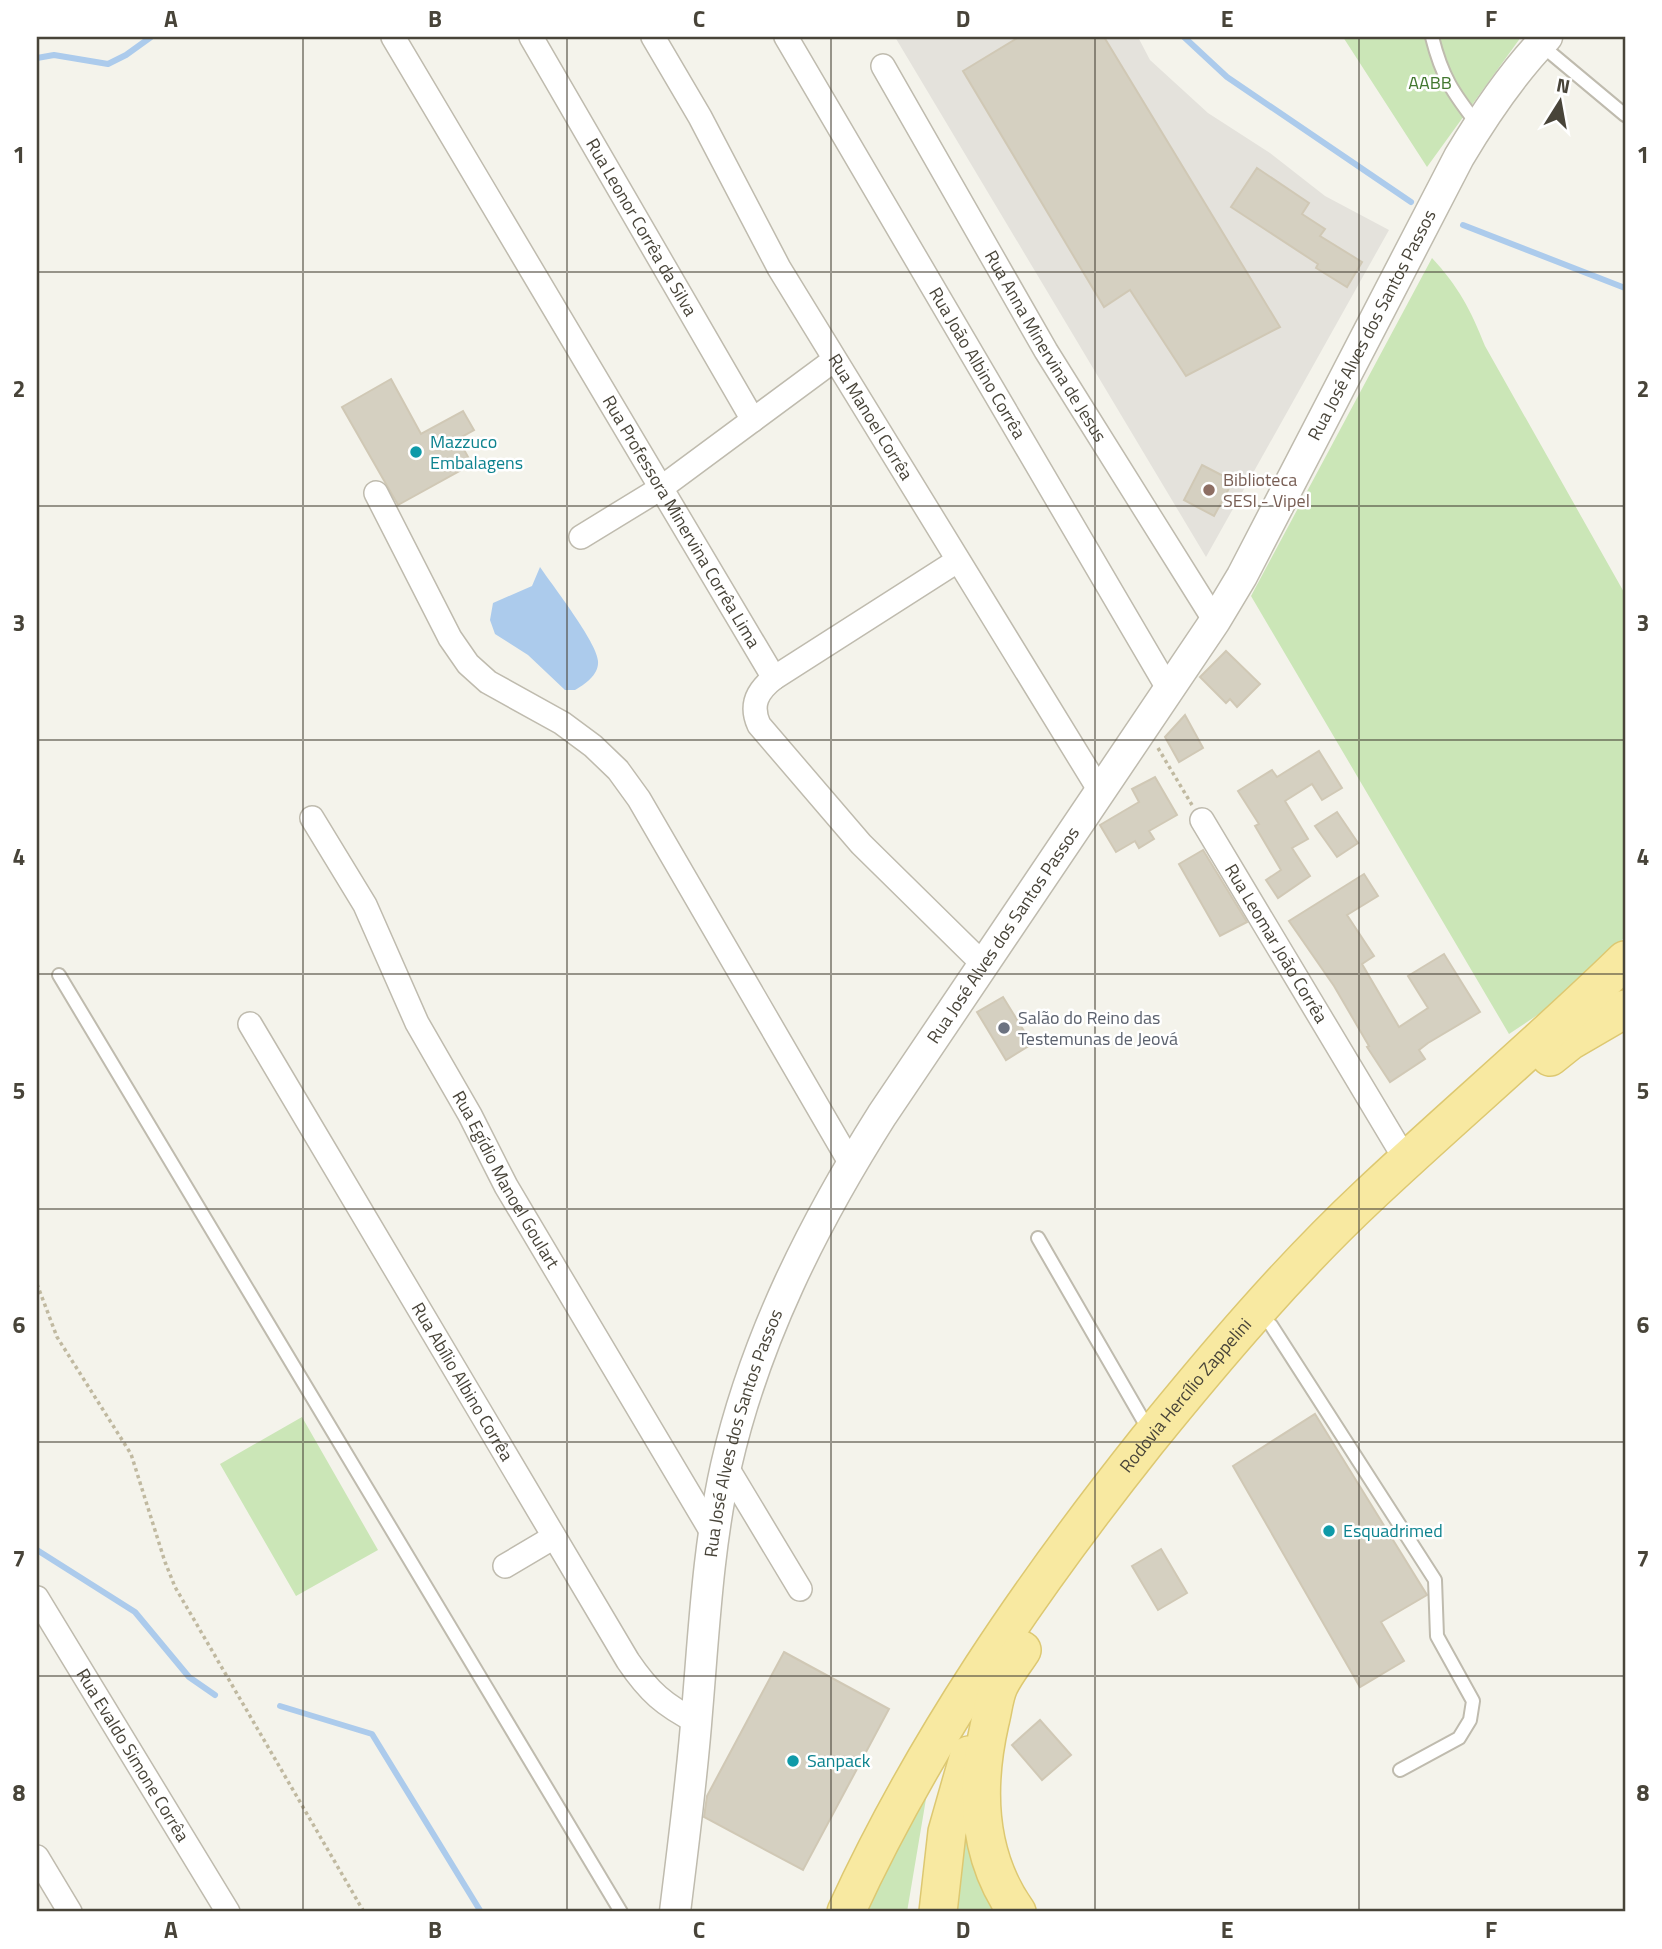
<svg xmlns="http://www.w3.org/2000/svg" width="1662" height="1949" viewBox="0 0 1662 1949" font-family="'Titillium Web',sans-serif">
  <rect width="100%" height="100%" fill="#f4f3eb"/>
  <!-- industrial -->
  <path fill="#e4e2dc" d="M895 37H1138L1150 60 1208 113 1270 153 1325 196 1389 230 1206 557Z"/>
  <!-- green -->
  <path fill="#cbe6b7" d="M1343 37H1521L1427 167Z
    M1432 258C1458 286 1471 310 1485 346L1625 594V937L1566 996 1509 1034 1251 596Z
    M302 1417 378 1550 296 1596 220 1464Z
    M930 1775 907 1912H863Z
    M965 1827 998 1912H950Z"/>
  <!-- water -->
  <path fill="#accbec" d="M540 567C552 585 597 642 598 661 599 675 585 684 575 690H565L528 655 495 634 490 620 493 603 532 586Z"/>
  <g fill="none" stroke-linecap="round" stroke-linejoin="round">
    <!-- stream -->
    <path stroke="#accbec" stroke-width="6" d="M1184 37 1227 77 1411 202
      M37 58 54 55 108 64 126 55 151 37
      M1463 225 1625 288
      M37 1550 135 1612 189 1677 215 1695
      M280 1706 372 1734 481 1912"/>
  </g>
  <!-- building -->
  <path fill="#d5d0c1" stroke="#d0c8b5" stroke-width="2" d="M1019 37H1104L1280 327 1186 376 1130 290 1104 307 963 71Z
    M1257 168 1309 203 1302 214 1325 229 1320 236 1362 262 1347 287 1316 268 1318 264 1231 207Z
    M391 379 421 434 463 411 474 430 458 439 472 464 398 505 342 407Z
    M1202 465 1233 481 1214 516 1184 500Z
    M1226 651 1260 684 1237 707 1230 699 1226 703 1200 677Z
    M1185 715 1203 748 1179 762 1165 737Z
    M1319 751 1342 788 1322 800 1312 784 1285 801 1308 839 1292 848 1310 876 1278 898 1266 880 1281 870 1255 826 1259 824 1238 791 1272 770 1277 777Z
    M1155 777 1177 815 1149 831 1154 839 1139 848 1135 841 1116 852 1100 825 1139 802 1132 789Z
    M1337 812 1358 843 1337 857 1315 826Z
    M1203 850 1247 922 1220 936 1179 864Z
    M1364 874 1378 896 1347 915 1374 956 1362 964 1399 1027 1428 1008 1408 976 1444 954 1480 1012 1428 1043 1419 1050 1425 1059 1390 1082 1367 1047 1369 1046 1334 986 1289 921Z
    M1003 997 1032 1044 1006 1060 977 1012Z
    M1315 1414 1427 1595 1381 1622 1404 1661 1360 1687 1233 1466Z
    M1161 1549 1187 1593 1158 1610 1132 1566Z
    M784 1652 889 1709 803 1870 704 1817 707 1796Z
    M1040 1720 1071 1755 1042 1780 1012 1745Z"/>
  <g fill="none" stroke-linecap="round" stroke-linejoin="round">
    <!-- service casing -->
    <g stroke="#bfbbae" stroke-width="16">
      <path id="service" d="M1432 37C1442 77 1453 93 1478 125
        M1540 44 1625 115
        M59 975 621 1912
        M1038 1238 1150 1432
        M1271 1325 1435 1580 1437 1636 1473 1701 1470 1720 1459 1738 1400 1770"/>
    </g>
    <!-- minor casing -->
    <g stroke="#bfbbae" stroke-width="26">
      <g id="minor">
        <path id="s1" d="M393 37 774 678C757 691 750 705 759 725L861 844 983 964"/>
        <path id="s2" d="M531 37 753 420"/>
        <path id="s3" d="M653 37 700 117 779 268 1100 791"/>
        <path id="s4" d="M786 37 1169 690"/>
        <path id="s5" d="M883 66 1046 351 1215 621"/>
        <path d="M376 493 450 638 468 664 488 682 562 723 593 746 618 770 639 799 851 1164"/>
        <path d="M581 537 661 488 834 360"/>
        <path d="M774 678 957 561"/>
        <path id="s6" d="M312 818 365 905 417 1023 470 1115 506 1186 713 1534"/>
        <path id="s7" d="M1202 820 1407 1162"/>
        <path id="s8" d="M250 1024 628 1661C649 1692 664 1705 697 1722"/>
        <path d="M726 1466 800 1589"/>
        <path d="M505 1566 554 1537"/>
        <path id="s9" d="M37 1598 228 1912"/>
        <path d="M37 1857 70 1912"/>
      </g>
    </g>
    <!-- tertiary casing -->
    <g stroke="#bfbbae" stroke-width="33">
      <g id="tertiary">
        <path id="s10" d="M675 1912C683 1846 692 1779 697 1712 704 1630 708 1546 726 1466 755 1339 813 1224 882 1115L1215 621 1242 576 1459 157C1484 115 1513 72 1547 37"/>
      </g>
    </g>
    <!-- primary casing -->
    <g stroke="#ddc871" stroke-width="40">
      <g id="primary">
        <path d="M1550 1057 1570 1041 1625 1009"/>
        <path id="s11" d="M846 1912C924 1742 1031 1587 1147 1441 1216 1356 1288 1271 1368 1196 1453 1116 1542 1041 1625 960"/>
        <path d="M938 1912 947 1832 969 1755"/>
        <path d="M1017 1912C977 1856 975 1788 990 1722 993 1711 994 1697 999 1686 1005 1673 1015 1661 1022 1650"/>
      </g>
    </g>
    <!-- path -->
    <path stroke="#c0b9a0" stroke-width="3.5" stroke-dasharray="3.5 3.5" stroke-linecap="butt" d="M1158 748 1192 805
      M37 1284 57 1337 131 1454 165 1562 175 1587 364 1912"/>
    <!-- service -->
    <use href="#service" stroke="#fff" stroke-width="12"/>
    <!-- minor -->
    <use href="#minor" stroke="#fff" stroke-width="23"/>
    <!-- tertiary -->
    <use href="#tertiary" stroke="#fff" stroke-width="30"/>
    <!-- primary -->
    <use href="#primary" stroke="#f8e9a1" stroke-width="37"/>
  </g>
  <!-- grid -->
  <path fill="none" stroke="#484439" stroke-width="2" stroke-opacity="0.55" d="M303 37V1912M567 37V1912M831 37V1912M1095 37V1912M1359 37V1912M37 272H1625M37 506H1625M37 740H1625M37 974H1625M37 1209H1625M37 1442H1625M37 1676H1625"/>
  <!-- markers -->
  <g fill="#0f9aa8" stroke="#fff" stroke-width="2.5">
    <circle cx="416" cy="452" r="7"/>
    <circle cx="1329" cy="1531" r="7"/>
    <circle cx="793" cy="1761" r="7"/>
  </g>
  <circle fill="#8d6e63" stroke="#fff" stroke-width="2.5" cx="1209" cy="490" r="7"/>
  <circle fill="#6b7280" stroke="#fff" stroke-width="2.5" cx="1004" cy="1028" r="7"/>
  <g text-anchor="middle" stroke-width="5" stroke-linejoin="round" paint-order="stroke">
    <!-- park labels -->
    <g font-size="18" fill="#42772f" stroke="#fff">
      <text x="1430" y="89">AABB</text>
    </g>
    <!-- street labels -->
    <g font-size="18" fill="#484439" stroke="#fff">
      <text dy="6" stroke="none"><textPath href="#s2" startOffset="220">Rua Leonor Corrêa da Silva</textPath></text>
      <text dy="6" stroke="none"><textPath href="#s10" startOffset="1766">Rua José Alves dos Santos Passos</textPath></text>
      <text dy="6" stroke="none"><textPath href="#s5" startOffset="324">Rua Anna Minervina de Jesus</textPath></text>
      <text dy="6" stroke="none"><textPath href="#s4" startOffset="378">Rua João Albino Corrêa</textPath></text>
      <text dy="6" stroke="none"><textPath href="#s3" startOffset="438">Rua Manoel Corrêa</textPath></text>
      <text dy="6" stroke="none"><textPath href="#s1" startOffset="564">Rua Professora Minervina Corrêa Lima</textPath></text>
      <text dy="6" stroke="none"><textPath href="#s10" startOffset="1052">Rua José Alves dos Santos Passos</textPath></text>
      <text dy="6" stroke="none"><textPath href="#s7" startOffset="144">Rua Leomar João Corrêa</textPath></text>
      <text dy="6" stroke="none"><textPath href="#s6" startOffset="411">Rua Egídio Manoel Goulart</textPath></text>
      <text dy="6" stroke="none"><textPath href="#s8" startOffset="416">Rua Abílio Albino Corrêa</textPath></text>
      <text dy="6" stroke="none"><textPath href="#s11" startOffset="620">Rodovia Hercílio Zappelini</textPath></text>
      <text dy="6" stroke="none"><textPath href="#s10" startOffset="485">Rua José Alves dos Santos Passos</textPath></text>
      <text dy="6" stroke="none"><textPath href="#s9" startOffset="184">Rua Evaldo Simone Corrêa</textPath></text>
    </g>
    <!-- culture labels -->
    <g font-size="18" fill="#0d838f" stroke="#fff" text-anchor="start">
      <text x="430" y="448">Mazzuco<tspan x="430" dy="21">Embalagens</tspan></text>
      <text x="1343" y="1537">Esquadrimed</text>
      <text x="807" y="1767">Sanpack</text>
    </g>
    <!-- education labels -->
    <g font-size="18" fill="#785e54" stroke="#fff" text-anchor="start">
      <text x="1223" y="486">Biblioteca<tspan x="1223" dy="21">SESI - Vipel</tspan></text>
    </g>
    <!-- worship labels -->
    <g font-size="18" fill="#5b616d" stroke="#fff" text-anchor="start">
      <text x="1018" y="1024">Salão do Reino das<tspan x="1018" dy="21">Testemunas de Jeová</tspan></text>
    </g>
  </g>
  <!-- border -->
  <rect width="1662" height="1949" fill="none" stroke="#ffffff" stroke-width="77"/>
  <!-- north arrow -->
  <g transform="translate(1560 102) rotate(11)" stroke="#ffffff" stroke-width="5" paint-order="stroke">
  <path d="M0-5L12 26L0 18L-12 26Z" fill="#484439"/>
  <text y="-10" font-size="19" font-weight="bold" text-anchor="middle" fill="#484439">N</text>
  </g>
  <rect x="38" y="38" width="1586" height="1872" fill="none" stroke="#484439" stroke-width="2.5"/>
  <g font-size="23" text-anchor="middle" font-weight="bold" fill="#484439">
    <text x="171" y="27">A</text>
    <text x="435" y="27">B</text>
    <text x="699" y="27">C</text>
    <text x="963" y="27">D</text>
    <text x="1227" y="27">E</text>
    <text x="1491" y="27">F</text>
    <text x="19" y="163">1</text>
    <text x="1643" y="163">1</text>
    <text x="19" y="397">2</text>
    <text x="1643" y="397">2</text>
    <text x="19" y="631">3</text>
    <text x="1643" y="631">3</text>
    <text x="19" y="865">4</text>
    <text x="1643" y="865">4</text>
    <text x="19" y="1099">5</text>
    <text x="1643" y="1099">5</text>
    <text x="19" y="1333">6</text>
    <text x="1643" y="1333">6</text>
    <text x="19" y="1567">7</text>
    <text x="1643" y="1567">7</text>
    <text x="19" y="1801">8</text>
    <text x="1643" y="1801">8</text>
    <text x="171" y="1938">A</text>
    <text x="435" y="1938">B</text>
    <text x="699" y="1938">C</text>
    <text x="963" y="1938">D</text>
    <text x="1227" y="1938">E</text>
    <text x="1491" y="1938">F</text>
  </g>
</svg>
